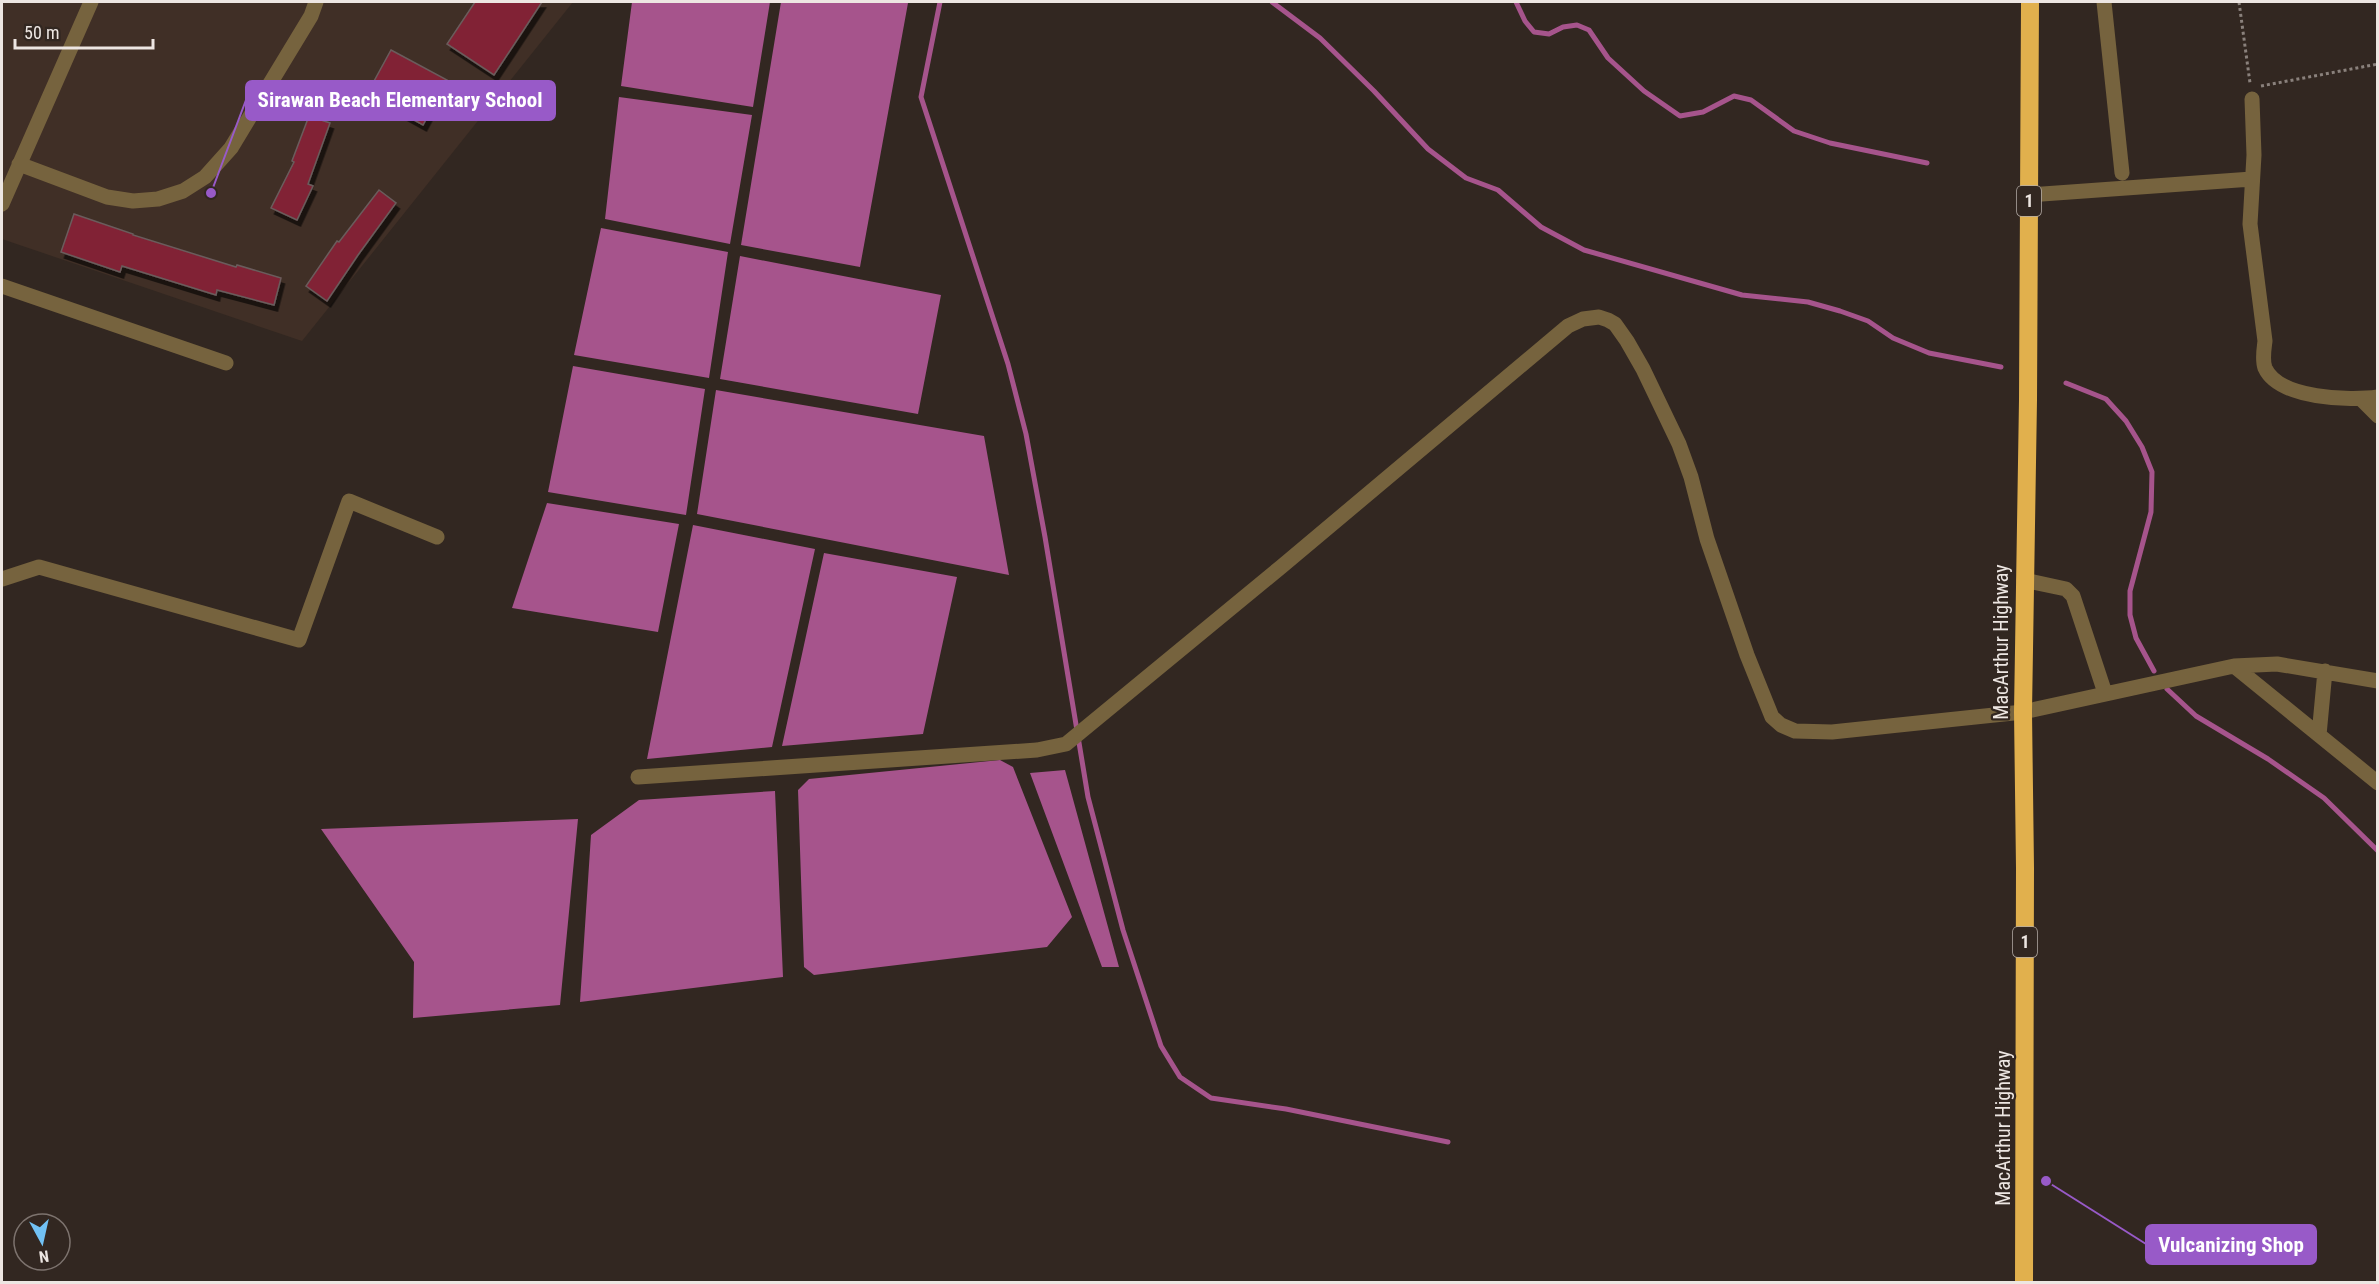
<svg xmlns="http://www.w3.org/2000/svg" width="2379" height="1284" viewBox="0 0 2379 1284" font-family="'Roboto Condensed',sans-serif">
  <defs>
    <filter id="shadow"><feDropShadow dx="3.5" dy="6" stdDeviation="0" flood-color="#0009"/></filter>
  </defs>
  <rect width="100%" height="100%" fill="#322721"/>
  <!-- built -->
  <path fill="#402f26" d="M2 2H573L302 341 2 239Z"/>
  <!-- water -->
  <path fill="#a6548c" d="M632 2H770L753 107 621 86Z
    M781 2H893L908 3 860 267 741 245Z
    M619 97 752 115 730 244 605 219Z
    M601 228 728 252 709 378 574 355Z
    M740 256 941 295 918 414 720 379Z
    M573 366 705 389 686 515 548 492Z
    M716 390 984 436 1009 575 697 514Z
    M547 503 679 524 658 632 512 608Z
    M693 525 815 549 772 747 647 759Z
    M824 553 957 577 923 734 782 746Z
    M1000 760 1013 767 1072 917 1047 947 814 975 804 967 798 790 809 779Z
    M1065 770 1119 967H1102L1030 773Z
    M775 791 783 977 580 1002 591 835 639 800Z
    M578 819 560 1005 413 1018 414 962 321 829Z"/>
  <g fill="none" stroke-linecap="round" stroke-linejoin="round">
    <!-- stream -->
    <path stroke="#a6548c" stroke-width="5" d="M940 2 921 97 1008 364 1026 434 1045 537 1088 797 1123 930 1161 1046 1180 1077 1211 1098 1286 1109 1448 1142
      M1272 2 1320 38 1374 91 1428 149 1466 178 1498 190 1541 227 1584 250 1742 295 1808 302 1840 311 1868 321 1893 338 1929 353 2001 367
      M1516 2 1525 21 1534 32 1549 34 1563 27 1577 25 1589 30 1608 58 1644 91 1680 116 1703 112 1734 96 1751 100 1794 131 1830 143 1927 163
      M2066 383 2106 399 2126 421 2142 447 2152 472 2151 512 2130 591V615L2136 638 2154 671
      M2167 689 2196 716 2268 759 2324 798 2378 851"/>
  </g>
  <!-- building -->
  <path fill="#812234" stroke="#6b5c5c" stroke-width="1.5" filter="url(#shadow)" d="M475 2H542L494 75 447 44Z
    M391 50 447 80 423 125 367 94Z
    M309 116 330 123 308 184 313 186 297 220 271 208 294 162 292 161Z
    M379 190 396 203 358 255 327 301 306 286 337 241 339 242Z
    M74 214 133 234V235L236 267 237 265 281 278 274 305 217 290 216 295 122 266 120 272 61 252Z"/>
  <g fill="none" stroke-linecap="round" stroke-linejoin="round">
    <!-- path -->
    <path stroke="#8a817c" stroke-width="3" stroke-dasharray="3 3" stroke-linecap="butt" d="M2239 2 2250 83
      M2261 86 2378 64"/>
    <!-- minor -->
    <path stroke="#76633e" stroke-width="15" d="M2104 2 2122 173
      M2252 99 2254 155 2250 224 2265 341C2264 349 2262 360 2265 368 2279 399 2350 401 2378 397
      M19 164 107 197 133 201 158 199 183 191 205 177 231 148 311 16 316 2
      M2029 195 2252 179
      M2 204 91 2
      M2 286 226 363
      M2361 399 2378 416
      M2 579 39 567 299 640 349 501 437 537
      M2024 580 2066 589 2073 596 2105 693
      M2234 666 2277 664 2378 681
      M2319 735 2325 671
      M638 777 1037 750 1066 744 1281 567 1568 326 1583 319 1599 317 1608 320 1615 324 1627 341 1643 369 1679 444 1691 477 1707 539 1747 655 1772 717 1781 725 1795 731 1832 732 2023 712 2234 666 2378 783"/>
    <!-- highway -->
    <path stroke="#e1b04d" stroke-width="18" d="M2024 1282 2025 868 2023 712 2028 400 2030 2"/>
  </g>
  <g text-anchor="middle" stroke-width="4.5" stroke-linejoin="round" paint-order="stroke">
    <!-- shield labels -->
    <g fill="#322721" stroke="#b5ada8" stroke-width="1.5">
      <rect x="2017" y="186" width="24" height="30" rx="4.5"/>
      <rect x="2013" y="927" width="24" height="30" rx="4.5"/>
    </g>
    <g font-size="18" font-weight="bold" fill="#ede6e2">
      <text x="2029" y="207">1</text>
      <text x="2025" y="948">1</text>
    </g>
    <!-- street labels -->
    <g font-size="20" fill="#ede6e2" stroke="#322721">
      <text transform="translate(2001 642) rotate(-90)" y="7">MacArthur Highway</text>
      <text transform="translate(2003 1128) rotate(-90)" y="7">MacArthur Highway</text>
    </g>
  </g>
  <!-- callouts -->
  <path fill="none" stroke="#985ac8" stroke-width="2" d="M211 193L246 100M2046 1181L2146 1244"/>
  <g fill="#985ac8" stroke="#322721" stroke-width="2">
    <circle cx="211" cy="193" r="6"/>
    <circle cx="2046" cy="1181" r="6"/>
  </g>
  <g fill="#985ac8" stroke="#985ac8" stroke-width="2">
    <rect x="246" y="81" width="309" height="39" rx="6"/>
    <rect x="2146" y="1225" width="170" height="39" rx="6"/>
  </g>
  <g font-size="21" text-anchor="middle" font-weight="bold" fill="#fff">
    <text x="400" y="107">Sirawan Beach Elementary School</text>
    <text x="2231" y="1252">Vulcanizing Shop</text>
  </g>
  <!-- border -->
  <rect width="2379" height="1284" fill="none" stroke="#ede6e2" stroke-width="6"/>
  <!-- north arrow -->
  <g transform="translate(42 1242) rotate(172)"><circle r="28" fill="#322721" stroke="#7d736e" stroke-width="1.5"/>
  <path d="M0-4.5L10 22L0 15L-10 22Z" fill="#71c1f4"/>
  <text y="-9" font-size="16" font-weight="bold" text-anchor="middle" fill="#ede6e2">N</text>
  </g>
  <!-- scale -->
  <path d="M15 39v9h138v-9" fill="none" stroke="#ede6e2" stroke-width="3"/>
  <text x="24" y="39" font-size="18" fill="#ede6e2" stroke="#322721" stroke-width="4.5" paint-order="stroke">50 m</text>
</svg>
